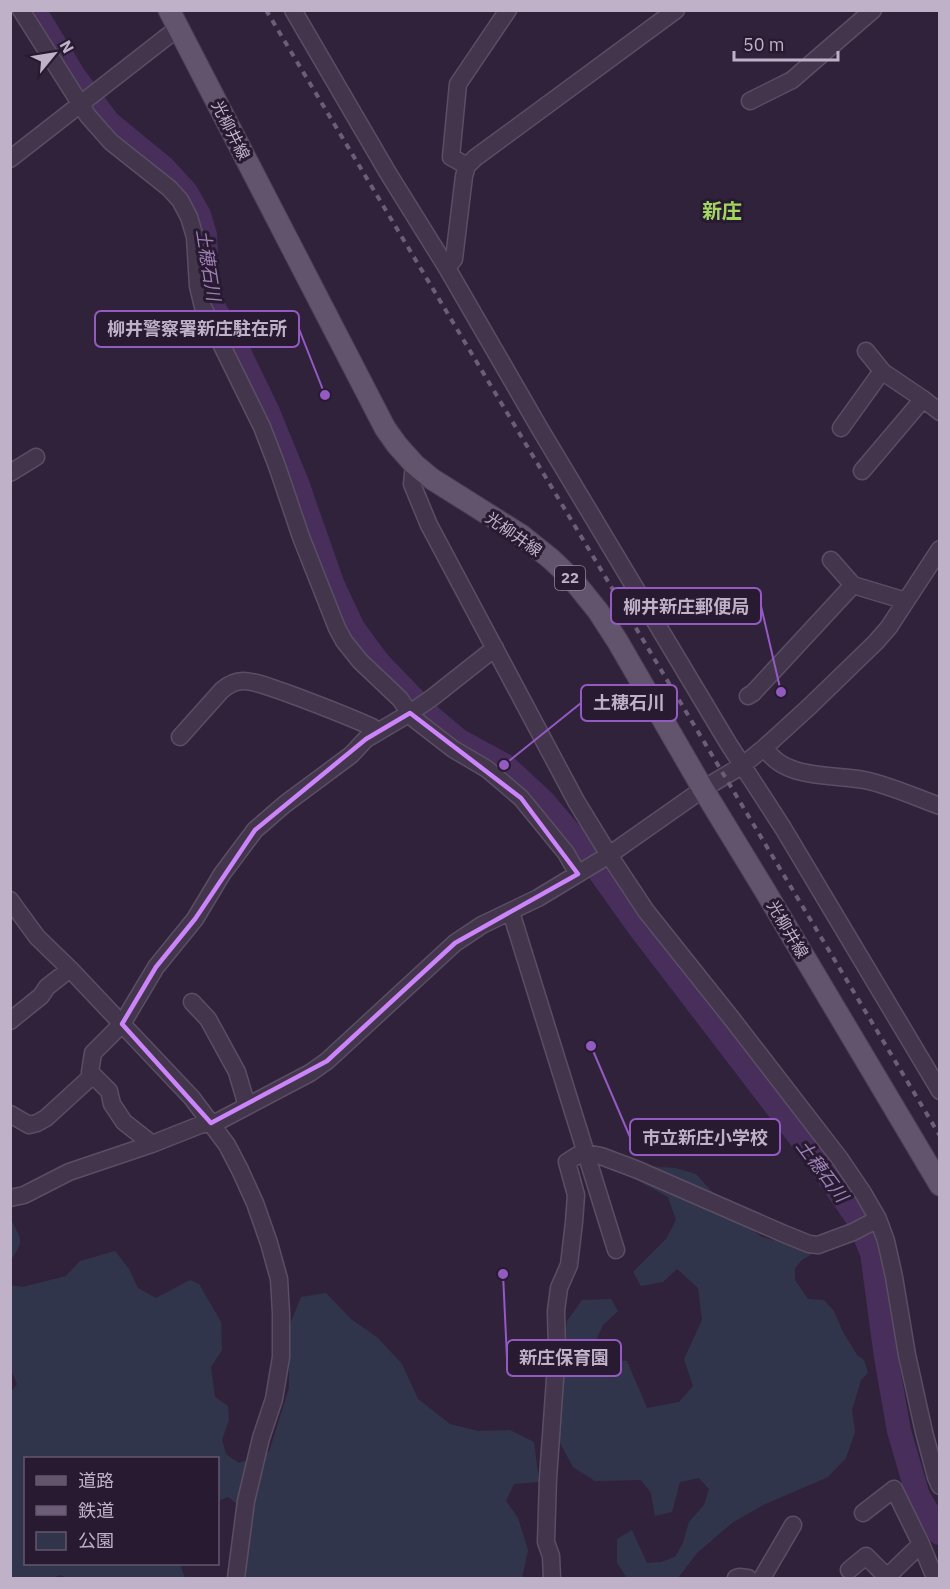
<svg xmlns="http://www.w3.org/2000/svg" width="950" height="1589" viewBox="0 0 950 1589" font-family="'IBM Plex Sans','Noto Sans JP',sans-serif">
  <rect width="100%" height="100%" fill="#31223c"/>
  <!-- green -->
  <path fill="#31354c" d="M639 1162 657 1167 675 1168 696 1174 736 1218 762 1237 791 1245H809L812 1254 802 1260 795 1268V1280L808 1299 824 1300 834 1311 843 1332 857 1355 864 1360 868 1373 861 1380 852 1410 855 1432 846 1458 828 1477 763 1505 732 1523 697 1553 678 1578H627L617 1563V1539L632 1530 647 1563 661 1562 675 1557 683 1543 689 1522 704 1505 709 1489 699 1478 680 1482 672 1512 655 1516 651 1493 641 1480 595 1481 573 1467 560 1443 557 1432 559 1384 567 1321 582 1300 611 1299 618 1311 603 1325 597 1338 606 1359 627 1361 647 1408 679 1402 693 1386 684 1359 702 1320 698 1288 677 1269 663 1282 641 1286 633 1272 666 1239 676 1220 668 1197 633 1178 628 1163Z
    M11 1220C22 1240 24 1241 11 1260Z
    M115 1251 129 1269 138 1288 156 1298 190 1280 199 1284 221 1322 222 1350 211 1367 215 1397 228 1406 229 1420 222 1440 226 1454 239 1463 269 1452 289 1388V1327L301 1297 326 1293 351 1319 378 1338 402 1364 418 1399 450 1424 478 1431 510 1430 534 1442 539 1482 514 1484 506 1501 518 1518 528 1550 522 1578H246L249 1513 228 1497 218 1501V1458H26V1564H180L185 1578H67L61 1575 52 1578H11L10 1393 17 1384 11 1370 10 1285 23 1287 66 1276 80 1261Z"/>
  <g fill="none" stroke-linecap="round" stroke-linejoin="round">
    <!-- river -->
    <path stroke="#482e5b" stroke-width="24" d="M34 10 74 76 108 122 164 168 186 192 199 215 205 235 207 268 213 306 239 352 268 412 297 483 332 583 353 628 378 662 432 718 458 740 504 765 543 801 582 847 639 927 812 1153 858 1219 872 1253 886 1357 899 1431 918 1496 940 1533"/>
    <!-- minor casing -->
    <g stroke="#5b4e64" stroke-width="19">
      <path id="minor" d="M21 10 88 116 111 142 169 188 180 200 189 217 195 237 198 286 203 307 262 427 277 466 301 537 337 628 344 641 360 661 400 699 413 718 453 749 487 769 521 798 566 853 578 874
        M293 10 388 173 447 268 540 429 728 743 783 828 940 1091
        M750 101 792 80 873 10
        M10 159 178 28
        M467 166 451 157 458 84 508 10
        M447 268 454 259 464 176 467 166 475 158 676 10
        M866 351 883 372 923 399 940 412
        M841 428 877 378 883 372
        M414 464 412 484 429 525 576 801 609 855 646 911 732 1019 840 1159 863 1193 878 1219 886 1241 894 1277 907 1355 924 1432 936 1477 940 1486
        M862 471 923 399
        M10 473 36 457
        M831 560 853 585
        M748 696 753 693 853 585 906 601
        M180 737 222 690C228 685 235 681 243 681 257 681 271 688 284 692 314 703 343 714 372 727L377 731
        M765 747C782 780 833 774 864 780 889 785 915 797 940 806
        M10 900 37 937 70 969 192 1098 227 1145 240 1170 255 1203 269 1243 279 1279 281 1313V1357L274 1399 261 1438 246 1501 236 1578
        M511 912 616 1250
        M192 1002 208 1019 237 1072 247 1106
        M10 1021 41 996 47 987 70 969
        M10 1114 29 1125 37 1123 46 1118 93 1075
        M152 1144 124 1122 112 1104 109 1091 90 1072 93 1053 122 1024 156 967 195 919 222 874 255 830 285 804 351 755 366 739 410 713 433 697 495 648
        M10 1198 24 1195 69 1172 152 1144 200 1125 219 1121 310 1073 327 1061 455 943 482 925 538 898 609 855 703 789 743 765 765 747 810 706 876 642 889 627 940 549
        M863 1513 894 1489 921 1544 935 1578
        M849 1570 866 1556 887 1577 921 1544
        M552 1578 551 1556 546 1542 548 1478 557 1351 556 1311 559 1288 569 1265 574 1222 576 1195 567 1162 578 1155 586 1153 601 1156 638 1170 782 1233 809 1244 818 1245 853 1232 878 1219
        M736 1578 739 1577 748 1578
        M762 1578 793 1525"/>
    </g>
    <!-- major casing -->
    <g stroke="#4c3f55" stroke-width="23">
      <path id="major" d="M169 10 385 428 397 445 414 464 432 479 521 535 551 559 573 580 598 611 618 642 703 789 764 889 940 1185"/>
    </g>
    <!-- minor -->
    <use href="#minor" stroke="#43364c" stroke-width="16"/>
    <!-- major -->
    <use href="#major" stroke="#62546c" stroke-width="21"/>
    <!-- rail -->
    <path stroke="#6d5d78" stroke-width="4" stroke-dasharray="6 6" stroke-linecap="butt" d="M266 10 940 1136"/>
  </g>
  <!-- marked area -->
  <path fill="none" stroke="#cc84fa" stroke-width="4.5" stroke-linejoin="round" d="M410 713 521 798 578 874 455 943 327 1061 211 1123 122 1024 156 967 195 919 255 830 366 739Z"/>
  <g text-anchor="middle" stroke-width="6" stroke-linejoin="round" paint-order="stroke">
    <!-- shield labels -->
    <rect fill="#281b31" stroke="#92849b" stroke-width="1.5" x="555" y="566" width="30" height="24" rx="4.5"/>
    <g font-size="15" font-weight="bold" fill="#bfb1c8">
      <text x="570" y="583">22</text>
    </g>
    <!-- street labels -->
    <g font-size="16" fill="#bfb1c8" stroke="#281b31">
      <text transform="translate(231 130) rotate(63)" y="6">光柳井線</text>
      <text transform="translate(514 534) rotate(35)" y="6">光柳井線</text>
      <text transform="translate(788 929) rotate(59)" y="6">光柳井線</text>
    </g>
    <!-- water labels -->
    <g font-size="18" font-style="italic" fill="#9e80b5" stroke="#281b31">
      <text transform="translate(208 265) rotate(81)" y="6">土穂石川</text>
      <text transform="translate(822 1171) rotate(53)" y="6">土穂石川</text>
    </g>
    <!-- quarter labels -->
    <g font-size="20" font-weight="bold" fill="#a3d65e" stroke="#281b31">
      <text x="722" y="218">新庄</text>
    </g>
  </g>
  <!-- callouts -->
  <path fill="none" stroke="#935bc2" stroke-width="2" d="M325 395L299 329M781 692L761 606M504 765L581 703M591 1046L630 1137M503 1274L507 1358"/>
  <g fill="#935bc2" stroke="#281b31" stroke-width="2">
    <circle cx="325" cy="395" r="6"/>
    <circle cx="781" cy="692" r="6"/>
    <circle cx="504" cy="765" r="6"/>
    <circle cx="591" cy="1046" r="6"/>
    <circle cx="503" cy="1274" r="6"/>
  </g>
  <g fill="#281b31" stroke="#935bc2" stroke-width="2">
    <rect x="95" y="311" width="204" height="36" rx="6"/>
    <rect x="611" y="588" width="150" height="36" rx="6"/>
    <rect x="581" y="685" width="96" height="36" rx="6"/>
    <rect x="630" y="1119" width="150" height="36" rx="6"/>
    <rect x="507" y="1340" width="114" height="36" rx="6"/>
  </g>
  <g font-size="18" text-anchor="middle" font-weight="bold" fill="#bfb1c8">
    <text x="197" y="335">柳井警察署新庄駐在所</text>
    <text x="686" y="613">柳井新庄郵便局</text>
    <text x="629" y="709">土穂石川</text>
    <text x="705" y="1144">市立新庄小学校</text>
    <text x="564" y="1364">新庄保育園</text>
  </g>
  <!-- border -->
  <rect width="950" height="1589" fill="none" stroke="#bfb1c8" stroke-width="24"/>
  <!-- legend -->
  <rect x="24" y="1457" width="195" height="108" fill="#281b31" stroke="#64576d" stroke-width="1.5"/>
  <rect x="36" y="1476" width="30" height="9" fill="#62546c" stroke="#64576d" stroke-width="1.5"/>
  <text x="78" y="1487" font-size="18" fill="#bfb1c8">道路</text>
  <rect x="36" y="1506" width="30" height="9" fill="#6d5d78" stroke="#64576d" stroke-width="1.5"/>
  <text x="78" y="1517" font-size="18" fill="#bfb1c8">鉄道</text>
  <rect x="36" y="1532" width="30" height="18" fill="#31354c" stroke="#64576d" stroke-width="1.5"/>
  <text x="78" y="1547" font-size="18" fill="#bfb1c8">公園</text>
  <!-- north arrow -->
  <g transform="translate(54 54) rotate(60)" stroke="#281b31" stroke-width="4.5" paint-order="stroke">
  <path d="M0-4.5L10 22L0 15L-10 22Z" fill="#bfb1c8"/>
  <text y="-9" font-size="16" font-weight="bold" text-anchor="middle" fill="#bfb1c8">N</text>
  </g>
  <!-- scale -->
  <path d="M734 51v9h104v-9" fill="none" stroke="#bfb1c8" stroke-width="3"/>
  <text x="743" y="51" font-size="18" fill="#bfb1c8" stroke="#281b31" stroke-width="4.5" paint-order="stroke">50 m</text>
</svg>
